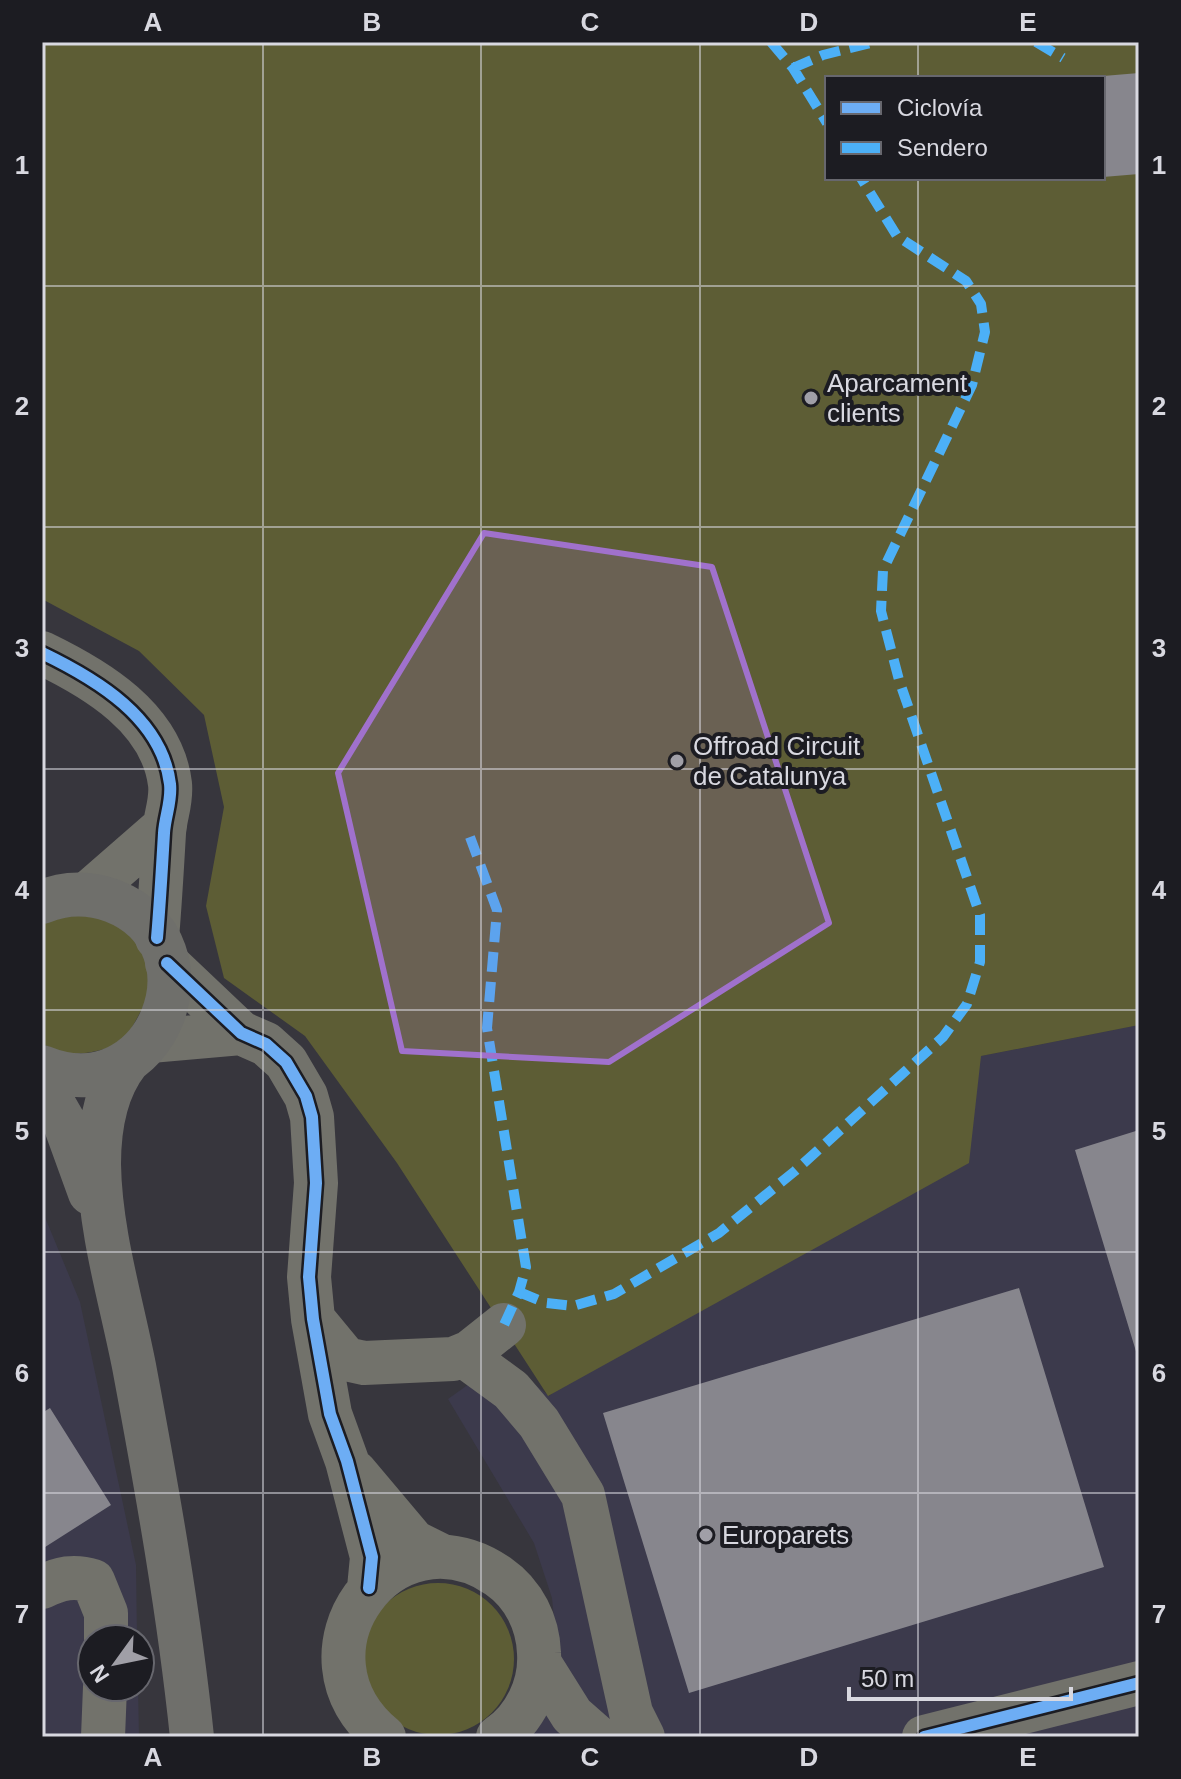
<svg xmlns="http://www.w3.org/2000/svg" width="1181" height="1779" viewBox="0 0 1181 1779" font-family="Arial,sans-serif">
  <rect width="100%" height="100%" fill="#37363d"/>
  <!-- built -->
  <path fill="#3c3a4c" d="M1139 1025V1737H518L559 1668 552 1598 534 1543 448 1399 504 1359 549 1396 981 1056Z
    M42 1210 80 1302 136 1565 137 1639H92V1687H138L139 1737H42Z"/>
  <!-- green -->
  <path fill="#5d5d35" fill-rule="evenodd" d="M42 42H1139V1025L981 1056 969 1163 548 1396 397 1163 305 1036 224 978 206 906 224 807 204 715 139 651 42 599ZM827 78H1103V178H827Z
    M99 913 140 940 155 985 123 1044C92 1052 71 1061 42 1043V924L52 918Z
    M362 1659a76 76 0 1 1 152 0a76 76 0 1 1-152 0Z"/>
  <!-- building -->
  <path fill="#87868d" d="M1139 73V174L1103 177V76Z
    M1139 1130V1357L1138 1358 1075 1150Z
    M1019 1288 1104 1567 689 1693 603 1413Z
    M50 1408 111 1505 42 1549V1413Z"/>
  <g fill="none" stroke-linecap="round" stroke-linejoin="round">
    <!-- minor -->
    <path stroke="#72726b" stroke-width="44" d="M42 653C96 679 162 718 170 784 172 801 165 816 164 833 162 868 160 903 157 938
      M87 894 165 826
      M167 963 241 1033 266 1044 286 1062 306 1096 312 1117 316 1183 309 1277 313 1319 330 1414 347 1461 372 1557 369 1588
      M150 1041 241 1033
      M313 1319 346 1359 364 1363 453 1359 470 1352 504 1325
      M463 1355 511 1390 539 1423 583 1495 631 1713 643 1737
      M355 1472 414 1542 444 1557
      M42 1587C60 1578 74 1575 93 1581L106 1613V1639
      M540 1664 572 1715 597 1737
      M103 1737 105 1687
      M384 1737C282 1653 392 1504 498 1576 524 1594 538 1623 539 1653 541 1685 525 1719 498 1737
      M924 1737 1139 1683"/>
    <!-- highway -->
    <path stroke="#6f6f6b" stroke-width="44" d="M42 902C66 892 89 892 113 901 223 944 157 1114 42 1067
      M128 1061C105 1090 99 1127 99 1164 100 1232 121 1300 134 1366 157 1489 179 1612 192 1737
      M42 1084 65 1124 90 1193"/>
    <!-- quiet -->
    <path stroke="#4cb0f7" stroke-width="10" stroke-dasharray="20 10" stroke-linecap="butt" d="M771 42 793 68 827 123
      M1036 42 1063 58
      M793 68 823 55 874 42
      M470 837 497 910 487 1028 526 1267 519 1292 504 1325
      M519 1292 546 1303 573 1306 614 1294 719 1233 795 1171 943 1037 967 1004 980 962V915L899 680 881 611 883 570 972 385 985 332 981 304 966 281 897 236 861 178"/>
    <!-- cycleway casing -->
    <g stroke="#1c1c22" stroke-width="17">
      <path id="cycleway" d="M42 653C96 679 162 718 170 784 172 801 165 816 164 833 162 868 160 903 157 938
        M167 963 241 1033 266 1044 286 1062 306 1096 312 1117 316 1183 309 1277 313 1319 330 1414 347 1461 372 1557 369 1588
        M924 1737 1139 1683"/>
    </g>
    <!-- cycleway -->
    <use href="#cycleway" stroke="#6dadf4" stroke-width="12"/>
  </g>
  <!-- marked area -->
  <path fill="#a071cc" fill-opacity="0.2" stroke="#a071cc" stroke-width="6" stroke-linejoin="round" d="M484 533 712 567 829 923 609 1062 402 1051 338 773Z"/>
  <!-- grid -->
  <path fill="none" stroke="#d8d8e0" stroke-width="2" stroke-opacity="0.55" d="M263 42V1737M481 42V1737M700 42V1737M918 42V78M918 178V1737M42 286H1139M42 527H1139M42 769H1139M42 1010H1139M42 1252H1139M42 1493H1139"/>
  <!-- markers -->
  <g fill="#a09fa7" stroke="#1c1c22" stroke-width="3">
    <circle cx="811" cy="398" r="8"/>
    <circle cx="677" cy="761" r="8"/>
    <circle cx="706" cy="1535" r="8"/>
  </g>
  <g text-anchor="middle" stroke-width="8" stroke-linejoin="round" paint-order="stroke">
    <!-- poi labels -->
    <g font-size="26" fill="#d8d8e0" stroke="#1c1c22" text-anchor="start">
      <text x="827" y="392">Aparcament<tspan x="827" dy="30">clients</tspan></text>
      <text x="693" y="755">Offroad Circuit<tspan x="693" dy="30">de Catalunya</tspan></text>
      <text x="722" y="1544">Europarets</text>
    </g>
  </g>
  <!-- border -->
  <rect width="1181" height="1779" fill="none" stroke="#1c1c22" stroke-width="88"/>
  <!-- legend -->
  <rect x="825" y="76" width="280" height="104" fill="#1c1c22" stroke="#67676e" stroke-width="2"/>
  <rect x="841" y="102" width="40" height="12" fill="#6dadf4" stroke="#67676e" stroke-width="2"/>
  <text x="897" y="116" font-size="24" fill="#d8d8e0">Ciclovía</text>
  <rect x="841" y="142" width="40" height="12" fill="#4cb0f7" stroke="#67676e" stroke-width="2"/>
  <text x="897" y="156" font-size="24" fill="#d8d8e0">Sendero</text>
  <!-- north arrow -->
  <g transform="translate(116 1663) rotate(237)"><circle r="38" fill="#1c1c22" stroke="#67676e" stroke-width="2"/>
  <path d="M0-6L14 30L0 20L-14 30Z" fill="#a09fa7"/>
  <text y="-12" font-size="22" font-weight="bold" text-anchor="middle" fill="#d8d8e0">N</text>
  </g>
  <!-- scale -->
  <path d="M849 1687v12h222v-12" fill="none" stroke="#d8d8e0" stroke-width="4"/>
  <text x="861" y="1687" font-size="24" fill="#d8d8e0" stroke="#1c1c22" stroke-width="6" paint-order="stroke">50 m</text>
  <rect x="44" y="44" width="1093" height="1691" fill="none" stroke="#d8d8e0" stroke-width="3"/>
  <g font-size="26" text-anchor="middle" font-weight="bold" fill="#d8d8e0">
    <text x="153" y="31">A</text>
    <text x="372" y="31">B</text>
    <text x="590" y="31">C</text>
    <text x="809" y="31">D</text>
    <text x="1028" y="31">E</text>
    <text x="22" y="174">1</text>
    <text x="1159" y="174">1</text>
    <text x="22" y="415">2</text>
    <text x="1159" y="415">2</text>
    <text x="22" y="657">3</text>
    <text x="1159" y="657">3</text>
    <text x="22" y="899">4</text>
    <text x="1159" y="899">4</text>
    <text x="22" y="1140">5</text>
    <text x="1159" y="1140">5</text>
    <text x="22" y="1382">6</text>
    <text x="1159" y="1382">6</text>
    <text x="22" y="1623">7</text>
    <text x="1159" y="1623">7</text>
    <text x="153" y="1766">A</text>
    <text x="372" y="1766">B</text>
    <text x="590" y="1766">C</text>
    <text x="809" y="1766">D</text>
    <text x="1028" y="1766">E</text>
  </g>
</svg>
